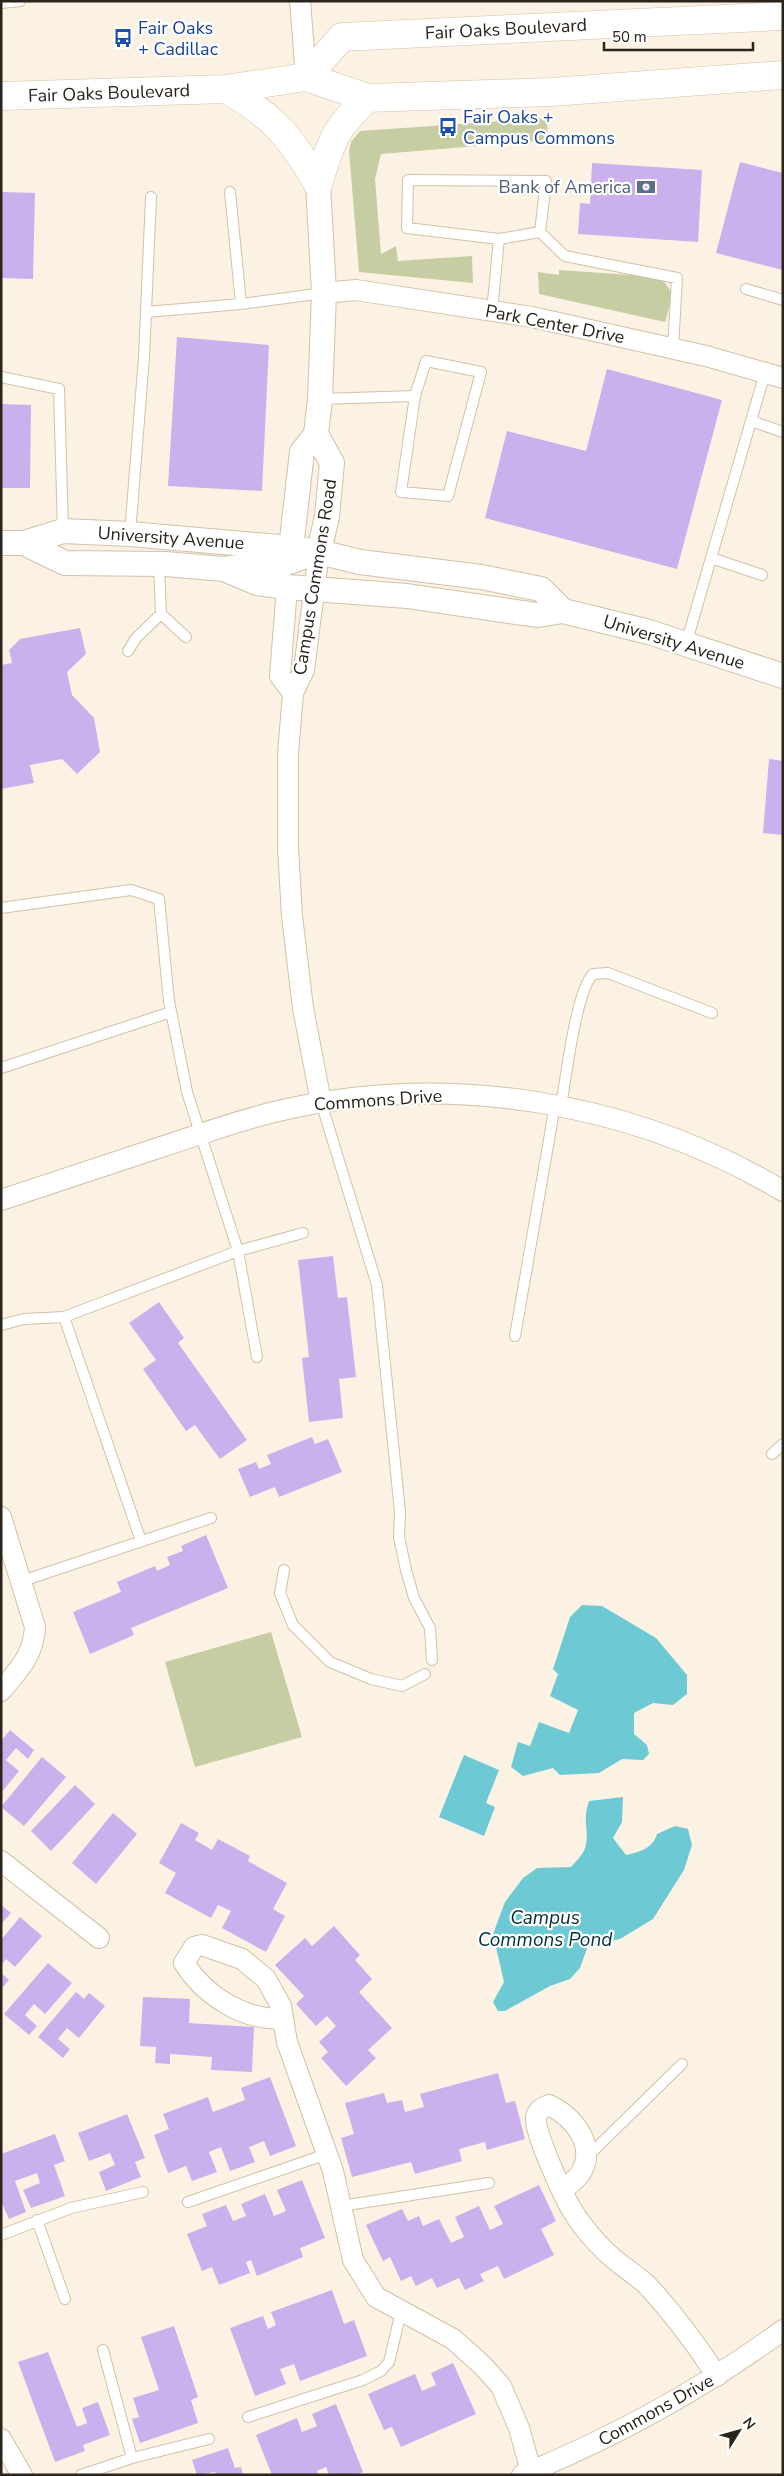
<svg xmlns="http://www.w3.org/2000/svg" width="784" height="2476" viewBox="0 0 784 2476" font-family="'Nunito Sans',sans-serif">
  <rect width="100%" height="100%" fill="#fcf2e3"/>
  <!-- green -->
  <path fill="#c7cda2" d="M547 118 548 140 381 154 375 179 381 254 396 246 398 261 472 256 473 283 359 272 349 151 351 142 360 131Z
    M559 270 645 276 662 279 673 294 665 322 539 294 538 272 559 275Z
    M271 1632 302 1737 195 1767 165 1662Z"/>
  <!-- water -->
  <path fill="#6dcad4" d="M582 1605 602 1606 656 1638 687 1675V1694L673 1705 653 1703 634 1713V1734L647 1745 649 1754 643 1760 622 1759 599 1773 560 1775 553 1768 523 1776 511 1767 518 1742 530 1746 539 1722 569 1733 578 1710 550 1696 558 1674 553 1669 570 1617Z
    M464 1755 499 1770 486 1803 495 1807 484 1836 439 1817Z
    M623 1797 622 1822 613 1838 626 1855C640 1852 653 1848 657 1834L675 1826 688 1829 692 1845 684 1870 653 1919 620 1939 588 1946 580 1968 570 1979 550 1986 505 2011H498L493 2002 504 1982 493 1934 505 1902 523 1878 537 1868 571 1867C577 1860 585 1853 586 1844 589 1828 582 1821 589 1801Z"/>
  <!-- building -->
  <path fill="#cab0ed" d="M740 162 783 173V270L716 253Z
    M592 163 702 170 698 242 578 234 580 203 590 204Z
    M1 192 35 193 33 279 1 278Z
    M177 337 269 345 262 491 168 486Z
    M607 369 722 400 677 569 485 518 507 431 586 451Z
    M1 404 31 405 30 488H1Z
    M80 628 86 654 67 672 72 695 94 718 100 752 77 774 62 759 30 765 34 783 1 789V665L12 663 9 650 20 639Z
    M769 759 783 761V835L763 833Z
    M333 1256 338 1298 347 1297 356 1377 339 1379 343 1418 309 1422 302 1358 309 1357 298 1260Z
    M159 1302 184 1338 178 1343 247 1440 220 1459 195 1425 186 1431 143 1369 156 1360 129 1323Z
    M312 1437 315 1444 328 1439 342 1472 279 1497 275 1487 250 1497 238 1469 256 1462 259 1469 271 1464 267 1455Z
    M206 1535 228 1588 131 1628 134 1635 90 1654 73 1612 121 1592 117 1582 155 1566 157 1571 170 1565 167 1557 183 1551 181 1546Z
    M10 1730 34 1750 28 1759 16 1748 6 1760 19 1771 1 1793V1741Z
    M42 1757 66 1777 24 1826 1 1807Z
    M75 1785 95 1804 51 1851 31 1831Z
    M113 1813 137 1834 96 1884 72 1863Z
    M181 1823 199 1833 195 1840 212 1850 218 1839 250 1856 248 1861 287 1883 273 1909 285 1916 266 1952 222 1928 231 1911 218 1905 211 1918 165 1893 176 1873 159 1863Z
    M1 1905 11 1913 1 1924Z
    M20 1917 42 1936 15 1967 6 1959 1 1965V1940Z
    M334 1926 360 1955 355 1960 372 1979 359 1992 392 2028 368 2050 376 2058 346 2086 321 2058 328 2052 319 2042 336 2026 327 2016 316 2026 296 2004 304 1996 275 1965 305 1938 312 1946Z
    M48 1963 72 1983 45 2014 34 2004 25 2015 37 2026 29 2035 4 2014Z
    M1 1973 9 1980 1 1989Z
    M76 1992 84 1999 89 1993 105 2006 79 2038 67 2028 58 2039 70 2049 63 2058 38 2037Z
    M143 1997 190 1999 189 2023 254 2027 252 2072 211 2070 212 2057 170 2054V2064L155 2063 156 2047 140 2046Z
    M498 2073 506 2103 515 2101 525 2139 487 2150 485 2142 459 2149 462 2161 415 2174 411 2162 352 2177 341 2138 354 2134 345 2103 384 2093 387 2103 402 2100 405 2112 424 2107 420 2094Z
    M270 2077 296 2146 270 2156 264 2141 249 2147 255 2162 230 2171 221 2147 209 2152 217 2172 192 2181 186 2166 168 2173 154 2135 169 2129 163 2114 208 2097 213 2112 245 2100 241 2088Z
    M127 2114 145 2158 135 2162 141 2177 106 2191 99 2172 115 2165 110 2153 89 2161 78 2133Z
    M55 2134 65 2161 54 2165 65 2196 31 2208 23 2190 40 2183 37 2173 15 2181 26 2212 9 2219 1 2201V2154Z
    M302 2180 325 2238 300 2248 303 2257 257 2276 251 2260 246 2262 250 2273 219 2285 212 2267 202 2271 187 2234 207 2226 202 2214 226 2205 233 2221 246 2216 241 2204 265 2194 274 2216 286 2211 277 2190Z
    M539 2185 556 2221 541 2229 554 2255 504 2279 498 2266 480 2274 484 2281 465 2290 459 2278 437 2288 432 2278 416 2286 411 2276 401 2281 390 2257 383 2261 366 2225 402 2209 408 2221 419 2216 423 2226 439 2219 451 2243 464 2237 455 2217 479 2206 490 2230 503 2224 494 2206Z
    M332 2290 344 2324 354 2320 367 2356 300 2381 294 2364 280 2369 286 2384 255 2396 230 2328 263 2316 268 2329 276 2325 271 2312Z
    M174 2326 198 2397 191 2400 198 2423 140 2443 132 2419 139 2417 133 2398 159 2390 141 2337Z
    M48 2352 77 2427 87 2423 82 2408 98 2402 110 2435 83 2445 85 2451 55 2462 18 2362Z
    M453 2363 476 2414 401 2447 392 2427 384 2430 368 2394 415 2374 422 2391 436 2385 431 2373Z
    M336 2404 363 2472 356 2475H329L326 2467 317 2471 319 2475H272L256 2435 297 2418 302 2432 317 2426 312 2414Z
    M228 2448 235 2468 241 2467 243 2475H216L215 2472 197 2475 192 2460Z"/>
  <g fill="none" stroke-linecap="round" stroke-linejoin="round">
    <!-- service casing -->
    <g stroke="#d1c1a8" stroke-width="12">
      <path id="service" d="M1 3 20 1
        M230 192 241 304
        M540 232 565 256 677 278 673 348
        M746 289 783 300
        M492 311 499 239 540 232 546 181 408 180 407 228 499 239
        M146 312 241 304 324 293
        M1 377 59 389 63 531
        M320 399 415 396 426 361 481 372 448 496 401 492 415 396
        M751 421 783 432
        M130 534 144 357 151 197
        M711 558 762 575
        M159 564 161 614 186 637
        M686 644 765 373
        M128 651 136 638 161 614
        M1 908 131 890 159 899 169 1001 187 1092 238 1251 257 1357
        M1 1068 171 1012
        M321 1102 377 1285 400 1512 399 1537 406 1570 414 1598 430 1628 432 1660
        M561 1106C566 1078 576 991 593 974L608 973 712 1013
        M64 1317 141 1541
        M1 1325 24 1319 64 1317 238 1251 303 1233
        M515 1336 555 1105
        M772 1454 783 1444
        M284 1570 280 1593 293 1625 330 1662 371 1679 402 1686 425 1674
        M22 1581 211 1518
        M586 2158 682 2064
        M188 2202 327 2154
        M341 2206 489 2183
        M37 2220 65 2299
        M1 2235 71 2208 143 2192
        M103 2350 132 2458
        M248 2417 363 2380 381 2371 389 2362 401 2312
        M81 2475 132 2458 209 2439"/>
    </g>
    <!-- minor casing -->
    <g stroke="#d1c1a8" stroke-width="22">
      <path id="minor" d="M300 1 306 77
        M324 293 356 290 532 317 706 356 783 378
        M319 552 304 670 293 693 288 754V847L292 916 303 1008 321 1102
        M287 587 280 676 293 693
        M1 1200C56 1182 110 1164 164 1146 201 1134 237 1121 274 1112 445 1070 632 1101 783 1191
        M1 1517 35 1627C33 1657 19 1669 1 1691
        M1 1861 99 1938
        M283 2019C243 2020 205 1996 184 1963L194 1947 202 1945 242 1959 266 1979 281 2006 287 2042 333 2171 353 2260 376 2297 453 2339 482 2365 501 2386 519 2428 531 2471
        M563 2190C568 2185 576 2180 580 2174 598 2147 574 2117 549 2105 542 2108 538 2110 536 2117 533 2130 564 2197 572 2210 580 2224 594 2240 605 2251 618 2264 634 2273 647 2285 673 2313 696 2344 717 2376
        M1 2439 22 2475
        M522 2475C615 2437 701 2390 783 2330"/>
    </g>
    <!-- tertiary casing -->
    <g stroke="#d1c1a8" stroke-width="26">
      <path id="tertiary" d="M316 434 332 463 327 516 319 552
        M1 543H24L63 531 130 534 291 548 319 552 360 562 481 577 541 589 563 611
        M24 543 65 563 165 564 224 569 256 565 278 566 317 552
        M291 548 302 452 316 434 320 399 324 293 318 184
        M224 569 257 583 287 587 407 596 537 615 563 611 649 632 783 676"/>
    </g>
    <!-- secondary casing -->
    <g stroke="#d1c1a8" stroke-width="29">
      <path id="secondary" d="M306 77 342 37 783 16
        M226 89C273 116 291 137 318 184
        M1 96 226 89 306 77 368 98 551 92 783 75
        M318 184C331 143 334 128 368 98"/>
    </g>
    <!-- service -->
    <use href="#service" stroke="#fff" stroke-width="10"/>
    <!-- minor -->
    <use href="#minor" stroke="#fff" stroke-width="20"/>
    <!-- tertiary -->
    <use href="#tertiary" stroke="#fff" stroke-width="24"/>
    <!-- secondary -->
    <use href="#secondary" stroke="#fff" stroke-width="28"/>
  </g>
  <!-- icons -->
  <defs>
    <g id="bus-bare" transform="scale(1.5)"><path d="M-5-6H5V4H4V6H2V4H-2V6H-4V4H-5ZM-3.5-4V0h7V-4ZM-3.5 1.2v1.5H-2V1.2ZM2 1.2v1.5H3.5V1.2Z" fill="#1a4fb4" stroke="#fff" stroke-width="2.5" paint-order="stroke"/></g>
    <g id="bank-bare" transform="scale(1.5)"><path d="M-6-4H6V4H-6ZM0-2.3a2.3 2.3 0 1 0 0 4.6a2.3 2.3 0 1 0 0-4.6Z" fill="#5c6f8a" stroke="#fff" stroke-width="2.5" paint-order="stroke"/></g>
  </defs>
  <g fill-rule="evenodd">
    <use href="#bus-bare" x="123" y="38"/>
    <use href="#bus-bare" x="448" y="127"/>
    <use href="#bank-bare" x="646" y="187"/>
  </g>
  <g text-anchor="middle" stroke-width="4.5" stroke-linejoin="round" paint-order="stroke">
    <!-- transit labels -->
    <g font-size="18" fill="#164399" stroke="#fff" text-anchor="start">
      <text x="138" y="34">Fair Oaks<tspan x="138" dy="21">+ Cadillac</tspan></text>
      <text x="463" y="123">Fair Oaks +<tspan x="463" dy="21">Campus Commons</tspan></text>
    </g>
    <!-- street labels -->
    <g font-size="18" fill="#2a241b" stroke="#fff">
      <text transform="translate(506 29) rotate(-3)" y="6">Fair Oaks Boulevard</text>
      <text transform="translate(109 93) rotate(-2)" y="6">Fair Oaks Boulevard</text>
      <text transform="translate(555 324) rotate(11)" y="6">Park Center Drive</text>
      <text transform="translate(171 538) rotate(4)" y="6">University Avenue</text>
      <text transform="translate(315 577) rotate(-81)" y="6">Campus Commons Road</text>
      <text transform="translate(674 642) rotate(17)" y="6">University Avenue</text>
      <text transform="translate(378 1100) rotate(-4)" y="6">Commons Drive</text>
      <text transform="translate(656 2410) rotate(-29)" y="6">Commons Drive</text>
    </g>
    <!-- service labels -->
    <g font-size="18" fill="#4e5e75" stroke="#fff" text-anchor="end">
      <text x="631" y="193">Bank of America</text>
    </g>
    <!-- water labels -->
    <g font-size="19" font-style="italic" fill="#013135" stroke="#fff">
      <text x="545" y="1924">Campus<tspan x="545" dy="22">Commons Pond</tspan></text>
    </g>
  </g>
  <!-- border -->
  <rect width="784" height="2476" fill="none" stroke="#2a241b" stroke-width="5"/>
  <!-- north arrow -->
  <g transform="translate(739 2431) rotate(53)" stroke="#ffffff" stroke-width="4" paint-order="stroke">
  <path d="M0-4L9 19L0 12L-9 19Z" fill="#2a241b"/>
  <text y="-8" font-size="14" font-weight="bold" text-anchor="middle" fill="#2a241b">N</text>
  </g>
  <!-- scale -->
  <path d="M604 42v8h149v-8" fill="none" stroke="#2a241b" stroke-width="2.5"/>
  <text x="612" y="42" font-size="15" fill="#2a241b" stroke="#ffffff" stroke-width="4" paint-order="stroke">50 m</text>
</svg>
